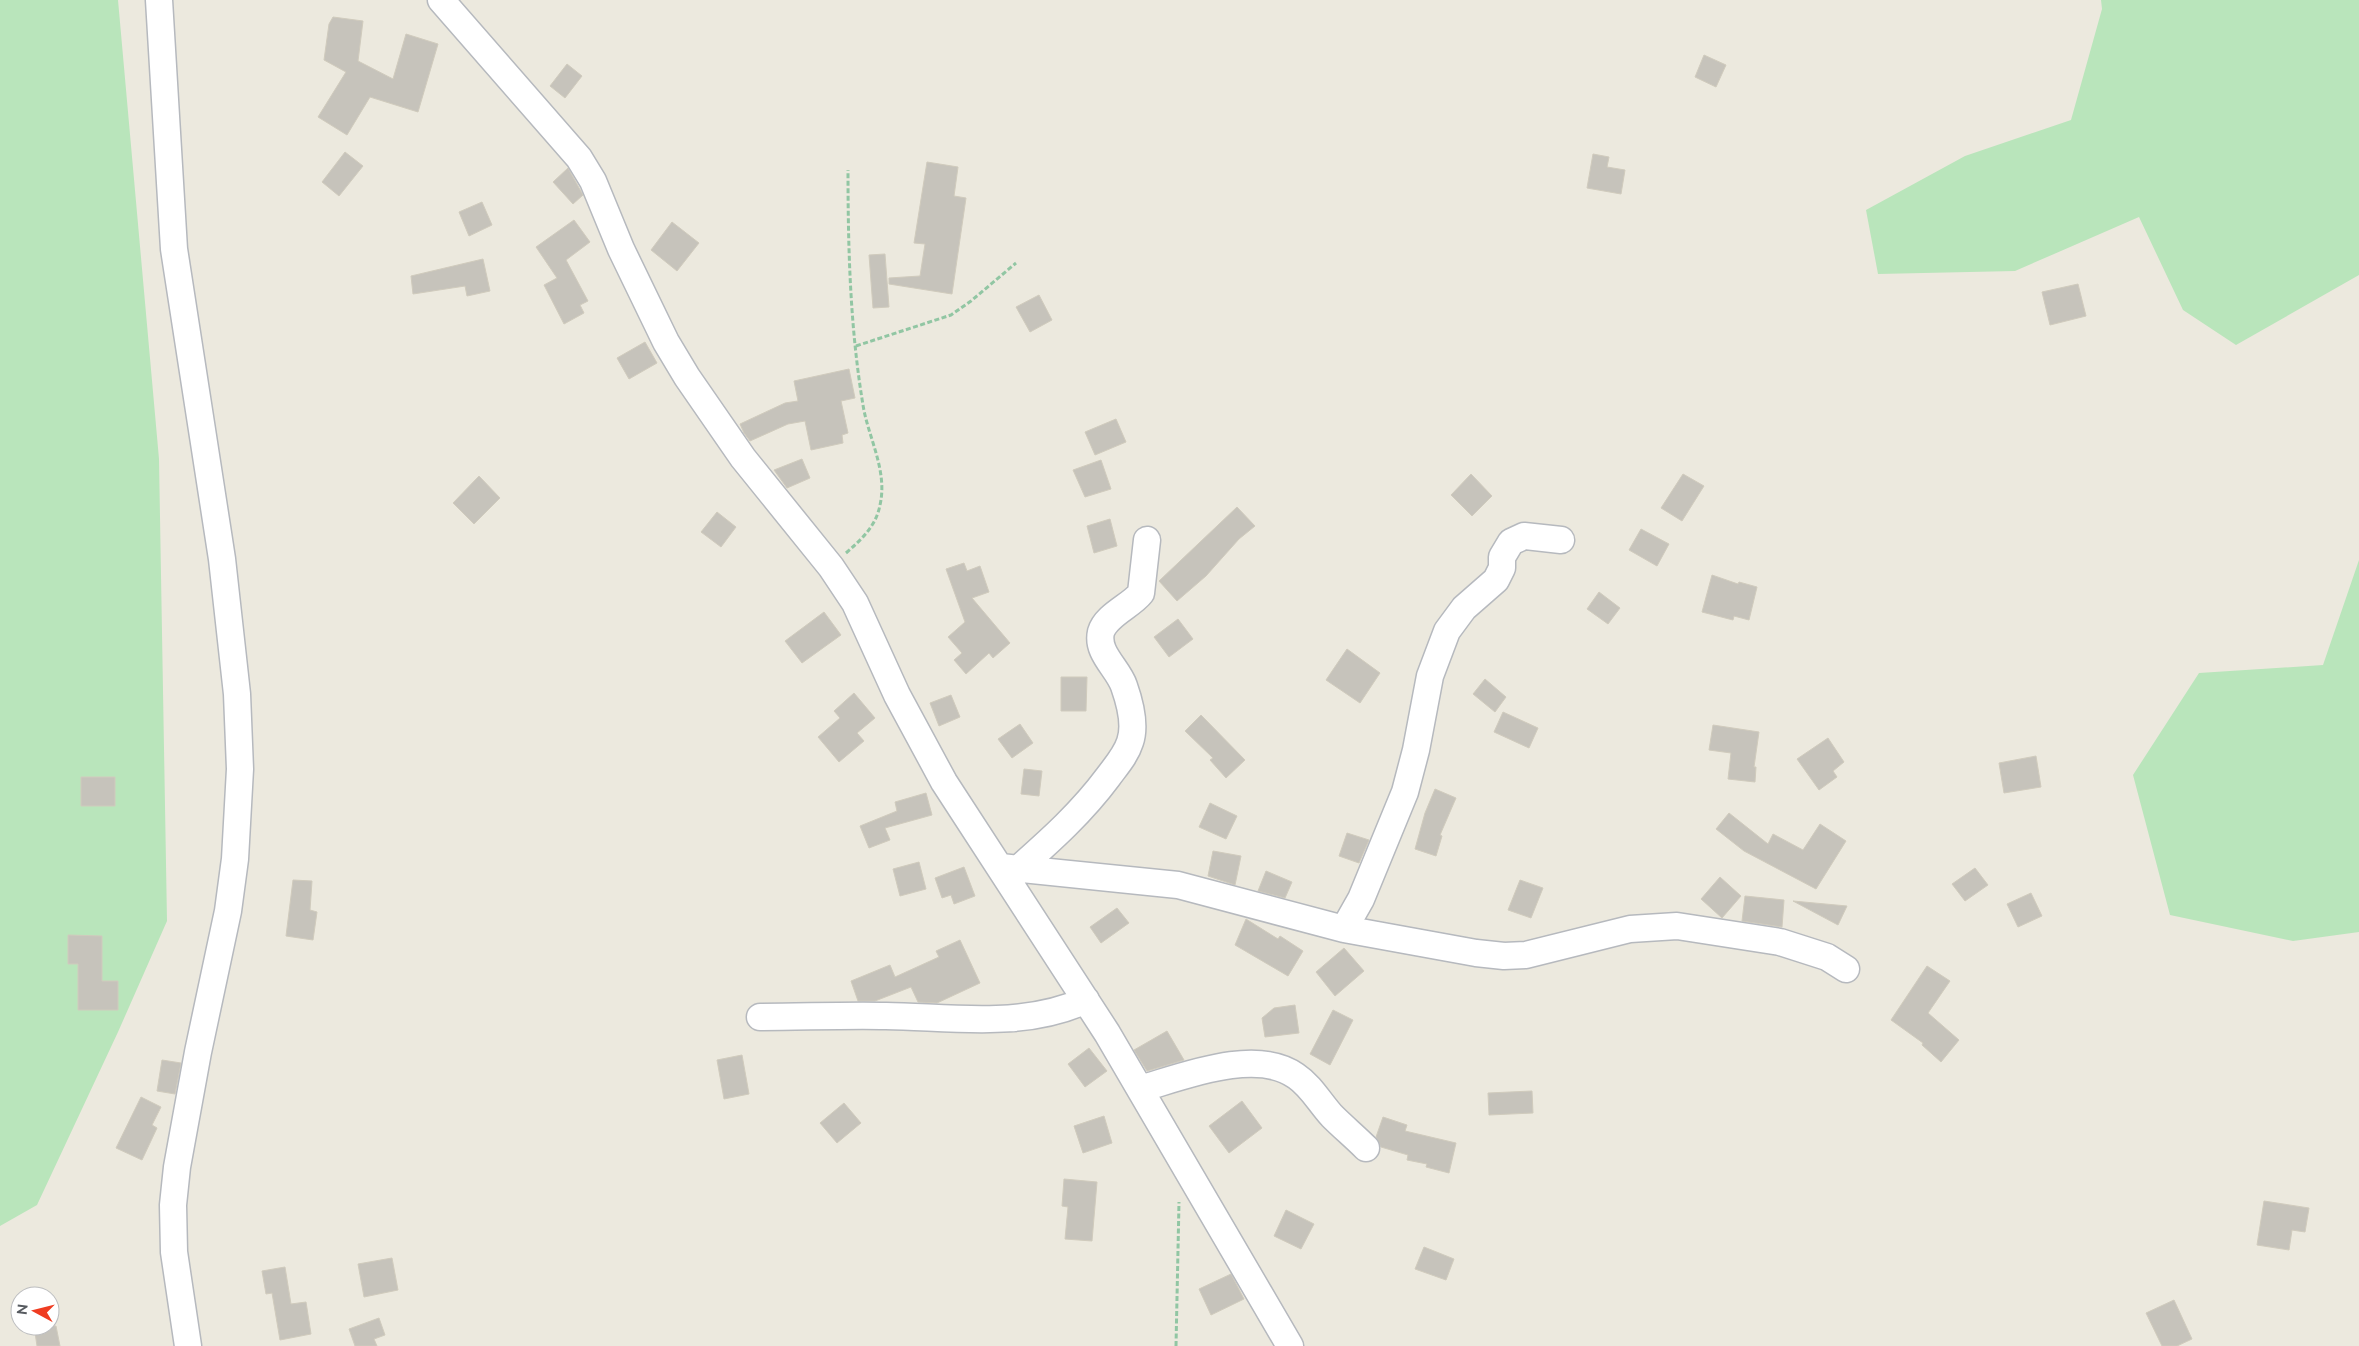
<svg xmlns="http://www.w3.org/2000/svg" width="2359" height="1346" viewBox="0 0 2359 1346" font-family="Raleway,sans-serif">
  <rect width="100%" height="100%" fill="#ece9de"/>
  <!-- green -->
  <path fill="#b9e5bb" d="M0 0H118L159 459 167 921 118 1032 37 1205 0 1226Z
    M2101 0H2359V275L2236 345 2183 310 2139 217 2015 271 1878 274 1866 210 1965 156 2071 120 2102 9Z
    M2359 560V932L2293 941 2170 915 2133 775 2199 673 2323 665Z"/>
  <!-- building -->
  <path fill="#c6c3bb" stroke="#d0cbbd" d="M333 17 363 21 358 61 393 79 406 34 438 44 418 112 370 97 347 135 318 117 346 72 324 60 329 24Z
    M1704 55 1726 65 1716 87 1695 77Z
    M567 64 582 76 565 98 550 86Z
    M345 152 363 166 339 196 322 182Z
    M1593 154 1609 157 1607 167 1625 170 1621 194 1587 188Z
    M927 162 958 167 954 196 966 198 952 294 889 284V278L920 276 925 244 914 243Z
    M568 168 583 195 573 204 553 182Z
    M482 202 492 225 469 236 459 212Z
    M574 220 590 242 566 260 588 301 580 305 584 313 564 324 544 285 557 278 536 247Z
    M672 222 699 243 677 271 651 250Z
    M885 254 889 307 873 308 869 255Z
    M483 259 490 291 467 296 465 286 413 294 411 276Z
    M2078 284 2086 316 2050 325 2042 292Z
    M1039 295 1052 320 1030 332 1016 307Z
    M645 342 657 363 629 379 617 358Z
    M849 369 855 398 841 401 848 433 842 435 843 443 811 450 805 421 788 424 750 441 744 433 740 424 785 403 798 401 794 381Z
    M1116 419 1126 442 1095 455 1085 432Z
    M802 459 810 478 787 488 774 470Z
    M1101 460 1111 489 1085 497 1073 470Z
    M1471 474 1492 496 1472 516 1451 495Z
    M1683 474 1704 486 1682 521 1661 508Z
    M479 476 500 498 474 524 453 503Z
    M1237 507 1255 526 1239 539 1206 576 1177 601 1159 581Z
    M717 512 736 527 721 547 701 532Z
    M1110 519 1117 546 1094 553 1087 526Z
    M1641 529 1669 544 1657 566 1629 550Z
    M964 563 967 571 980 566 989 592 972 598 1010 643 993 658 989 653 966 674 954 660 962 653 948 637 965 622 946 569Z
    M1712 575 1738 584 1739 582 1757 587 1749 620 1734 616 1733 620 1702 612Z
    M1599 592 1620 608 1608 624 1587 609Z
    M824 612 841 635 802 663 785 641Z
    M1178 619 1193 639 1169 657 1154 637Z
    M1347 649 1380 673 1360 703 1326 680Z
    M1061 677H1087L1086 711H1061Z
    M1485 679 1506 697 1495 712 1473 694Z
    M854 693 875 718 857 733 864 741 839 762 818 737 840 718 834 711Z
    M951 695 960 717 939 726 930 703Z
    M1503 712 1538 728 1529 748 1494 732Z
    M1201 715 1245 760 1226 778 1210 760 1213 758 1185 731Z
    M1020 724 1033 743 1012 758 998 739Z
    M1713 725 1759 732 1754 767H1756L1755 782 1728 779 1731 753 1709 750Z
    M1828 738 1844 762 1833 771 1837 777 1819 790 1797 759Z
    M2036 756 2041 787 2004 793 1999 763Z
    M1024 769 1042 771 1039 796 1021 794Z
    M81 777H115V806H81Z
    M1435 789 1456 798 1440 835 1442 836 1436 856 1415 849 1425 813Z
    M926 793 932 815 885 828 890 840 869 848 860 826 897 811 895 802Z
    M1210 803 1237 816 1226 839 1199 827Z
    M1729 813 1768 844 1773 834 1803 850 1820 824 1846 841 1816 889 1744 851 1716 829Z
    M1347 833 1369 840 1359 863 1339 856Z
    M1213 851 1241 856 1235 885 1208 876Z
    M919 862 926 889 900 896 893 869Z
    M964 867 975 896 954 904 951 895 942 898 935 878Z
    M1975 868 1988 885 1965 901 1952 884Z
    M1266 871 1292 882 1285 898 1258 891Z
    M1720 877 1741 896 1722 918 1701 899Z
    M293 880 312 881 310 910 317 912 313 940 286 936Z
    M1520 880 1543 888 1531 918 1508 910Z
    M2031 893 2042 916 2018 927 2007 904Z
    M1745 896 1784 900 1782 927 1742 921Z
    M1793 901 1847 906 1838 925Z
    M1117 908 1129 923 1101 943 1090 927Z
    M1246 919 1278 939 1280 936 1303 951 1288 976 1235 945Z
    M68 935 102 936V981H118V1010H78V964H68Z
    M960 940 980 983 937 1003 918 1002 911 987 875 1001H858L851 981 890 965 895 977 939 957 936 951Z
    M1344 948 1364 971 1335 996 1316 972Z
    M1927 966 1950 981 1928 1013 1959 1040 1941 1062 1922 1045 1923 1043 1891 1020Z
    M1295 1005 1299 1033 1265 1037 1262 1018 1274 1008Z
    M1333 1010 1353 1020 1330 1065 1310 1054Z
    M1167 1031 1184 1060 1147 1071 1134 1050Z
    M1089 1048 1107 1071 1085 1087 1068 1064Z
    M742 1055 749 1094 724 1099 717 1060Z
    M162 1060 181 1063 175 1094 157 1091Z
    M1532 1091 1533 1113 1489 1115 1488 1093Z
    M141 1097 161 1107 152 1125 157 1128 142 1160 116 1148Z
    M1242 1101 1262 1128 1229 1153 1209 1126Z
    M844 1103 861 1123 837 1143 820 1123Z
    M1104 1116 1112 1143 1083 1153 1074 1126Z
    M1383 1117 1407 1125 1405 1131 1456 1143 1449 1173 1426 1167 1427 1164 1407 1160 1408 1155 1381 1147 1376 1137Z
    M1064 1179 1097 1182 1092 1241 1065 1239 1068 1207 1062 1206Z
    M2264 1201 2309 1208 2305 1232 2292 1230 2289 1250 2257 1245Z
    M1286 1210 1314 1224 1301 1249 1274 1236Z
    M1424 1247 1454 1259 1446 1280 1415 1269Z
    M392 1258 398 1290 364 1297 358 1264Z
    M285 1267 291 1304 306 1302 311 1334 280 1340 272 1293 266 1294 262 1271Z
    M1231 1274 1244 1299 1211 1315 1199 1289Z
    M2174 1300 2192 1339 2177 1346H2162L2146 1313Z
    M379 1318 385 1335 374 1339 377 1346H355L349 1329Z
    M34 1326H56L60 1346H37Z"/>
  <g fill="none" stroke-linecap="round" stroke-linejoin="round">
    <!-- minor casing -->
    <g stroke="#b6b9be" stroke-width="29">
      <path id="minor" d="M159 0 174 249 222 559 237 694 240 769 235 859 228 911 198 1052 177 1167 173 1205 174 1252 188 1346
        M441 0 579 158 593 181 621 249 666 342 687 377 743 458 831 567 855 603 897 695 944 782 1107 1033 1290 1346
        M1001 867 1178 885 1344 929 1476 953 1504 956 1526 955 1630 929 1677 926 1780 942 1827 957 1846 969
        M1018 869C1051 840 1082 812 1108 777 1116 766 1126 755 1130 742 1136 725 1130 703 1124 686 1118 668 1096 653 1101 632 1106 615 1131 606 1141 593L1147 540
        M1344 929 1361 899 1405 792 1416 750 1430 676 1447 631 1464 608 1496 580 1502 568V557L1511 542 1524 536 1561 540
        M760 1017C802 1017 844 1015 886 1016 952 1017 1024 1029 1086 1000
        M1140 1089C1182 1077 1256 1047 1296 1076 1311 1086 1320 1103 1332 1116 1343 1127 1355 1137 1366 1148"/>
    </g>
    <!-- path -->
    <path stroke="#91c6a3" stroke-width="3" stroke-dasharray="5 2.5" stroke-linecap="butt" d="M856 346 951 315 971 301 1016 263
      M846 553C862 539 876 526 880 505 888 471 868 437 863 405 850 327 848 248 848 170
      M1176 1346 1179 1202"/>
    <!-- minor -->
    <use href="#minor" stroke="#fff" stroke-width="26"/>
  </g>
  <!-- north arrow -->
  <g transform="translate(35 1311) rotate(277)"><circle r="24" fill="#ffffff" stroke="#bcbdbf"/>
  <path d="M0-4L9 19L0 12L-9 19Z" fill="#ef3c21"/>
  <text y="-8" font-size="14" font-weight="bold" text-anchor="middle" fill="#575b60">N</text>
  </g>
</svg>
